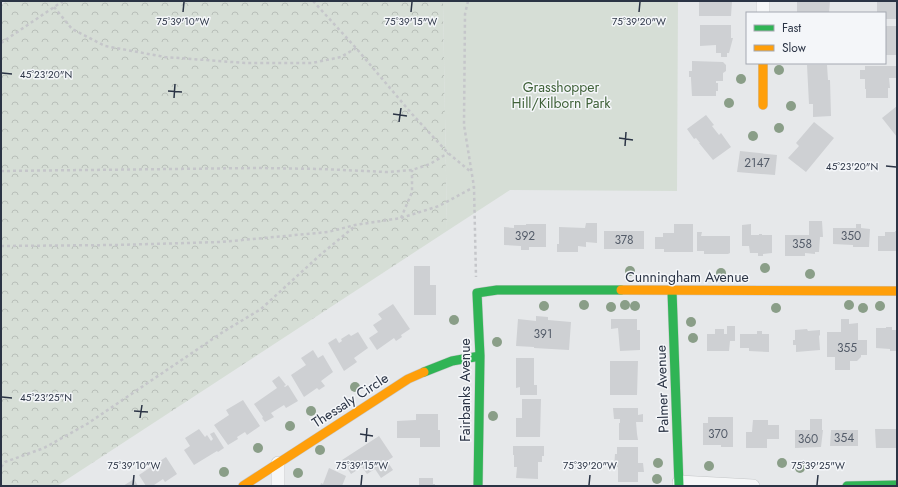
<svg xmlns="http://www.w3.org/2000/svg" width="898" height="487" viewBox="0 0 898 487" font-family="Jost,sans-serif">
  <defs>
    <pattern id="forest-crowns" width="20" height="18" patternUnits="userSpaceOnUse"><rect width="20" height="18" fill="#d6ded6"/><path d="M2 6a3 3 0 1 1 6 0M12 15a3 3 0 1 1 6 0" fill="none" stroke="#b8bfb9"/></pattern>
  </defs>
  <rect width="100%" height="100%" fill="#e6e8ea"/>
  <!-- forest -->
  <path fill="url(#forest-crowns)" d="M6 1H443L447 231 57 486H1V6Z"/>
  <!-- green -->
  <path fill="#d6ded6" d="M443 1H678L677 191 510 190 447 231Z"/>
  <!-- building -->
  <path fill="#ced0d3" d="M699 1H732L731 16H699Z
    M797 1H830L829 13H797Z
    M877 1H897V19H885V13H877Z
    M700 25H731V38H733L729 53H727V57H721V53H716V45L700 46Z
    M885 26H897V55H885Z
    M692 61 723 62 726 65V71L723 73V81H716V83H718V91H716V96H692L691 79V77H689V71H692Z
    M807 65H827L828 80H830L831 116 813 117V104H809Z
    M865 66H897V78H889L890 88H888V98H866V89H865V79H860V70H865Z
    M897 106V137L882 118Z
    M706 115 714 125 712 126 719 135 721 133 731 147 713 160 699 143H700L696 138 694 139 687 129Z
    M814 122 834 138 806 172 788 158 799 146 796 143Z
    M740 151 777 155 775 175 737 172Z
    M809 221H822L823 237H820L819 252H815V254L805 253V256H785V235H809Z
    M586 223H597V243L586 242V247L578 246V252H557V244H559V227L585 228Z
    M526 224H546V247H529V250H521V246L504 245V227L514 228V225H526Z
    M674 224H693V252H664V249H655V237H663V233H674Z
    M751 224V235H759V234H762V235H772V253L763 254V256H758V253H750L749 246H742V225Z
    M856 224H861V228L870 229 869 247H853V245L833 244V228H856Z
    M604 231H644V249H604Z
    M895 231H897V251H878V236H885V232H895Z
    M697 232H702L701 236H730V253L728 254H704V251H697Z
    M414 266H430V285H436V315H414Z
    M393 304 410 329 401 335 402 337 396 341 394 338 377 350 369 338 378 332 373 325 382 319 378 314Z
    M536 316 548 317V320L571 322 569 350 534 348V347L516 346 518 319 536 321Z
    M611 319H637V330H640V350L620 351 618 328 611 329Z
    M841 319H849V324L858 323V340H867V355H861V357L857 361H850V370H835V357H827V332H841Z
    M727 326H735V341H730L729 351H707V334H715V329H724V334H727Z
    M886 327H892V330H897V351H890V349L876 348V328H886Z
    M807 329 808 331 820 330V335L819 336 820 350 796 352V345H793V340H795V330Z
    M757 331H762V334H769V352L749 351V348H740V334H757Z
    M358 332 368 348 354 358 357 362 344 371 328 343 336 338 339 343 342 341 341 339 349 334 351 336Z
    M313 350 318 358 323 355 333 372 321 381 325 386 319 390 317 388 304 397 291 375 306 365 301 358Z
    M516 358H534V385H537V395H520V387L516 388Z
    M610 361H638L637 395H610Z
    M279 376 286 385 284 386 285 387 288 385 298 401 286 408 284 405 271 413 274 417 265 422 262 418 263 417 254 404 277 388 272 381Z
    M522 399H541L540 437H516V418H522Z
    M243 400 260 426 247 435 245 432 237 437 238 439 228 445 214 425 229 415 226 410Z
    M613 408H638V415L643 414V422H636L637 434 638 440H619V423H620V419H614Z
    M416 414H438V430H440V447H420V438H397V421L416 420Z
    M708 417H733V447H721V445H703V423H708Z
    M810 419H822V430H823L821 447 795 448V430H810Z
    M753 420H768V425H779V439H767V448H746V432H752Z
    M199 429 205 437 207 435 211 441 213 439 210 434 214 432 224 448 218 452 217 451 194 465 184 450 190 446 185 438Z
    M875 429H897V448H876Z
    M831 430H858V446H830Z
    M379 436 393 457 387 461 393 470 381 478 375 469 367 474 362 467 351 474 342 460Z
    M513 446H544V456H542V462H538V479L516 478 517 467H514V455H513Z
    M617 447H638V463H643L644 472H638V482H618V467L614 468 615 454H617Z
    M166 457 177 474 165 482 163 479 154 485 146 486 139 475Z
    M329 468 346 476 342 486H320L321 483 323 484Z
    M419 478H433V484H435V486H419Z
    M134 479 138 486H123Z"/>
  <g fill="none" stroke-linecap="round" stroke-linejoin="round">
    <!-- street casing -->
    <g stroke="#c4c6c8" stroke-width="14">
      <path id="street" d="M763 1V13
        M679 482 753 486
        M278 486V463"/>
    </g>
    <!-- fast casing -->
    <g stroke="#c4c6c8" stroke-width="10">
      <path id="fast" d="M672 291 679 486
        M424 372 452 361 480 356
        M478 486 480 356 477 293 497 290H621
        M847 486 897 485"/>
    </g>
    <!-- slow casing -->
    <g stroke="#c4c6c8" stroke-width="10">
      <path id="slow" d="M763 63V105
        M621 290 897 291
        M243 486 408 379 424 372"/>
    </g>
    <!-- path -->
    <path stroke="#c5c6ca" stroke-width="2.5" stroke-dasharray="3 3" stroke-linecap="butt" d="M313 1 356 48 412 114 448 153 471 172
      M468 1 465 14 464 125 474 187 476 277
      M54 7 72 29 105 46 165 57 245 63H312L341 57 356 48
      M1 43 63 1
      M1 171 258 168 321 169 387 172 412 170 430 164 448 153
      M401 218 412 192V170
      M1 246 115 245 221 242 328 232 355 225 401 218 439 206 474 187
      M1 467 5 462 44 448 87 424 223 332 261 309 319 256 355 226"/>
    <!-- street -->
    <use href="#street" stroke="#f5f6f7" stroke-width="13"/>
    <!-- fast -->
    <use href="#fast" stroke="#30b455" stroke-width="9"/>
    <!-- slow -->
    <use href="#slow" stroke="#ff9f0a" stroke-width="9"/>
  </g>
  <!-- trees -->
  <g fill="#8a9e88">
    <circle cx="779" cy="70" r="5"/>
    <circle cx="741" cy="79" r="5"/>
    <circle cx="729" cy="103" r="5"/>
    <circle cx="791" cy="106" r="5"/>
    <circle cx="779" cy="128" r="5"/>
    <circle cx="753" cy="136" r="5"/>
    <circle cx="765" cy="268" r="5"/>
    <circle cx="630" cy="271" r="5"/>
    <circle cx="721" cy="273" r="5"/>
    <circle cx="810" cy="274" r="5"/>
    <circle cx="584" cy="305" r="5"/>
    <circle cx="625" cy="305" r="5"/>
    <circle cx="849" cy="305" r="5"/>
    <circle cx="544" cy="306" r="5"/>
    <circle cx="635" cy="306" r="5"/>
    <circle cx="880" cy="306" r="5"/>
    <circle cx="611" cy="307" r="5"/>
    <circle cx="776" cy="308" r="5"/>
    <circle cx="863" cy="308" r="5"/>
    <circle cx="454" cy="320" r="5"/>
    <circle cx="691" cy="322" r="5"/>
    <circle cx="693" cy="338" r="5"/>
    <circle cx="497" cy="342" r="5"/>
    <circle cx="355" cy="387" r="5"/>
    <circle cx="311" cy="411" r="5"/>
    <circle cx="493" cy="416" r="5"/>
    <circle cx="290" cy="426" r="5"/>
    <circle cx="258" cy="448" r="5"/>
    <circle cx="320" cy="450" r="5"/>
    <circle cx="658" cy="463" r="5"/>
    <circle cx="782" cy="463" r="5"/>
    <circle cx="709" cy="466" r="5"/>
    <circle cx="800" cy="468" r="5"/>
    <circle cx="224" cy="472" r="5"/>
    <circle cx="298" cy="473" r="5"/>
    <circle cx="657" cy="479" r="5"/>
  </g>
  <!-- ticks -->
  <path fill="none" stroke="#2b3445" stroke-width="1.5" d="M183 12 184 2M411 12 412 2M639 12 640 2M2 73 12 74M168 91 182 92M174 98 175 84M393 114 407 116M399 122 401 108M619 138 633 140M625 146 626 132M886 166 896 167M2 397 12 398M134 411 148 412M140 418 142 405M360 434 373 436M366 442 367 428M133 485 134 475M361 485 362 475M589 485 590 475M817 485 818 475"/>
  <g text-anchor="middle" stroke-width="3" stroke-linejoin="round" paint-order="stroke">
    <!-- number labels -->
    <g font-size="12" fill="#545c69">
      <text x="757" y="167">2147</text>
      <text x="525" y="240">392</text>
      <text x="851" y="240">350</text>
      <text x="624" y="244">378</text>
      <text x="802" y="248">358</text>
      <text x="543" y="338">391</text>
      <text x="847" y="352">355</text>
      <text x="718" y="438">370</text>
      <text x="844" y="442">354</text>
      <text x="808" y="443">360</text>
    </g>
    <!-- park labels -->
    <g font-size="14" fill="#3f6138" stroke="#f4f6f9">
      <text x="561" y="92">Grasshopper<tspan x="561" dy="16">Hill/Kilborn Park</tspan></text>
    </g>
    <!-- street labels -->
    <g font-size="14" fill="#2b3445" stroke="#f4f6f9">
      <text x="687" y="282">Cunningham Avenue</text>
      <text transform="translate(662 389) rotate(-92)" y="5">Palmer Avenue</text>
      <text transform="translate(465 390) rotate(-90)" y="5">Fairbanks Avenue</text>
      <text transform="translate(350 400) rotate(-33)" y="5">Thessaly Circle</text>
    </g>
  </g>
  <g font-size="10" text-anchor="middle" fill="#2b3445" stroke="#f4f6f9" stroke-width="3" stroke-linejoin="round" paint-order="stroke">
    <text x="183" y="25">75°39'10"W</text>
    <text x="411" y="25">75°39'15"W</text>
    <text x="639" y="25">75°39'20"W</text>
    <text x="46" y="78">45°23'20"N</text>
    <text x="852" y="170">45°23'20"N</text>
    <text x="46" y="401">45°23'25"N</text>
    <text x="134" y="469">75°39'10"W</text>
    <text x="362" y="469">75°39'15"W</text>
    <text x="590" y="469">75°39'20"W</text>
    <text x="818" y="469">75°39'25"W</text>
  </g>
  <!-- border -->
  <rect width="898" height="487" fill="none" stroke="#2b3445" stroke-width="4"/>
  <!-- legend -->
  <rect x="746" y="12" width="140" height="52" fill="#f4f6f9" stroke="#a4a8b1"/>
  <rect x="754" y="25" width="20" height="6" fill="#30b455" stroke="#a4a8b1"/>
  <text x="782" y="32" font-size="12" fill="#2b3445">Fast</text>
  <rect x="754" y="45" width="20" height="6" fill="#ff9f0a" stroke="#a4a8b1"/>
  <text x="782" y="52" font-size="12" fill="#2b3445">Slow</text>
</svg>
